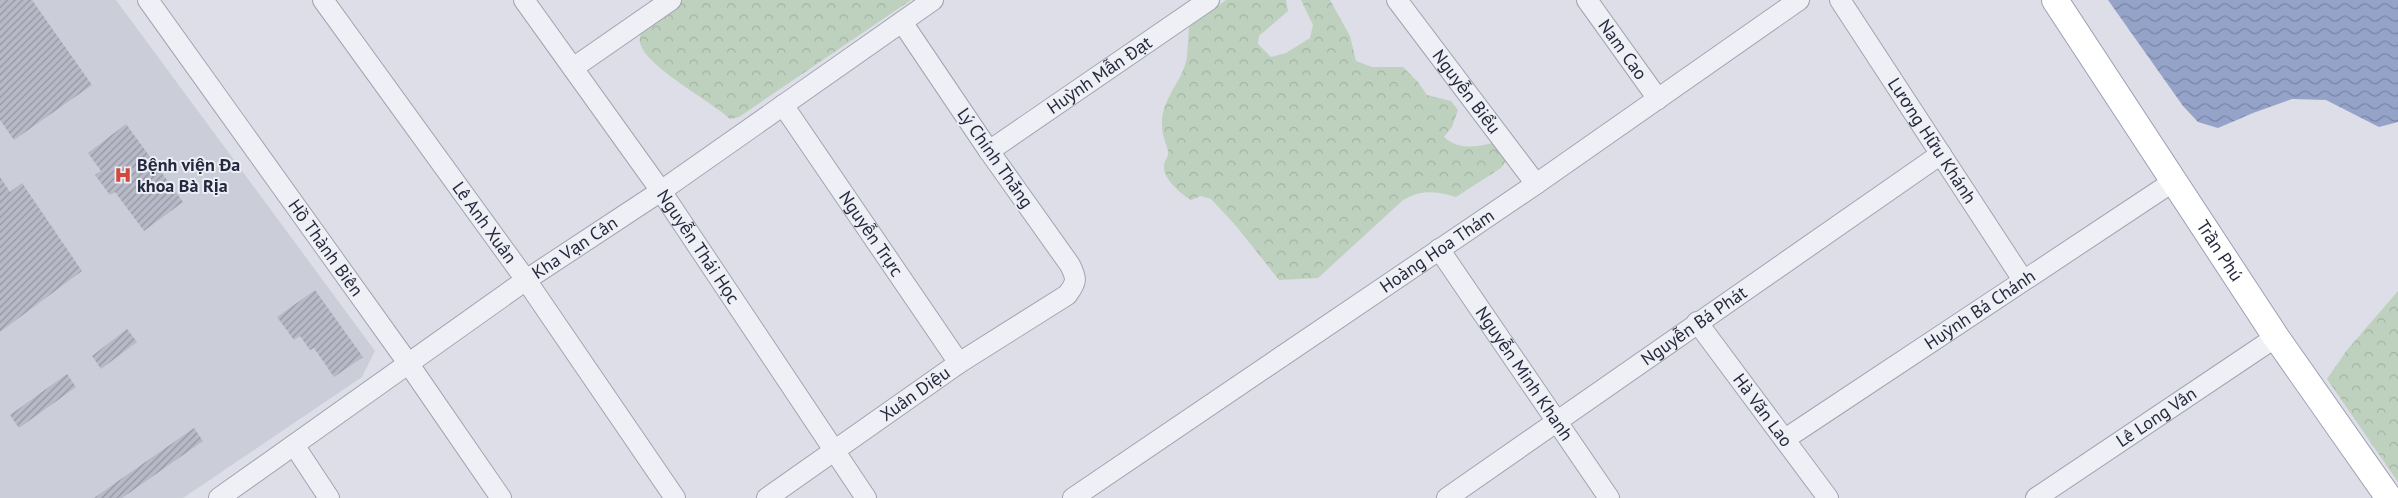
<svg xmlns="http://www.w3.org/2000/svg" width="2398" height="498" viewBox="0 0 2398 498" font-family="'PT Sans',sans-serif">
  <defs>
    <pattern id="forest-crowns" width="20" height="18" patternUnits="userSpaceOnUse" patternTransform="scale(1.25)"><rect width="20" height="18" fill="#bed1be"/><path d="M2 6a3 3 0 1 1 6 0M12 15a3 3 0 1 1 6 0" fill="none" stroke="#a3b3a4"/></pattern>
    <pattern id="water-waves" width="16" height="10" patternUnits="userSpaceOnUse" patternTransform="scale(1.25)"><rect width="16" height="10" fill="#96a3c9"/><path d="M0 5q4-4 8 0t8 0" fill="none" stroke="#7a85a5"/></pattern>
    <pattern id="building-hatch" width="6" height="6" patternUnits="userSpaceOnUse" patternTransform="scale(1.25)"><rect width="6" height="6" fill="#b7b9c7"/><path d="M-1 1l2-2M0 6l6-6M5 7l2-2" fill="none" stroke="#9596a3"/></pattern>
  </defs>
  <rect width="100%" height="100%" fill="#dddee7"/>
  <!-- built -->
  <path fill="#cbcdd9" d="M0 0H116L375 351 362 377 183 498H0Z"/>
  <!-- forest -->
  <path fill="url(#forest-crowns)" d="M651 0H911L739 117 730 119C710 100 646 67 640 43 639 39 641 33 641 28 642 16 643 9 651 0Z
    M1226 0H1286L1288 11 1259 36 1258 44 1271 57 1286 53 1310 38 1313 25 1301 0H1330L1350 36 1356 61 1372 67H1403L1418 82 1427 95 1451 101 1458 110 1452 127 1444 137C1463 154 1486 144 1509 139L1517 145 1501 168 1456 197C1436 191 1420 189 1402 201L1318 278 1279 280 1237 227 1211 199 1201 196 1191 200C1181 194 1162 178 1164 165 1165 160 1169 157 1168 151 1166 142 1162 136 1162 125 1161 100 1180 84 1186 62 1188 55 1188 36 1189 27Z
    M2398 291V482L2327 379 2347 350Z"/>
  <!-- water -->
  <path fill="url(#water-waves)" d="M2108 0H2398V122L2379 127 2326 100 2292 99 2253 113 2218 128 2198 122 2183 106Z"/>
  <!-- building -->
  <path fill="url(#building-hatch)" d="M0 0H32L92 85 14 140 0 120Z
    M126 124 183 202 144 231 115 192 110 195 95 175 101 171 88 153Z
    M0 177 10 192 22 183 82 271 0 332Z
    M315 290 363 357 334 377 314 348 310 350 300 336 294 340 277 317Z
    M127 329 137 342 101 369 92 356Z
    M67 374 76 387 19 428 10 415Z
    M194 428 203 441 122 498H94Z"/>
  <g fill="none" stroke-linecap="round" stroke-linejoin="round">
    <!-- minor casing -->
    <g stroke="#a2a4b1" stroke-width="22">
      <g id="minor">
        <path id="s1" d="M148 0 408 363 501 498"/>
        <path id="s2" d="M323 0 526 280 675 498"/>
        <path id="s3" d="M524 0 661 191 866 498"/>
        <path id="s4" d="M1397 0 1536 184"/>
        <path id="s5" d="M1587 0 1658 99"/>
        <path id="s6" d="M1840 0 2023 280"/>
        <path d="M573 68 671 0"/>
        <path id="s7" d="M783 105 959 363"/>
        <path id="s8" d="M989 151 1209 0"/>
        <path id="s9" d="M1439 249 1609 498"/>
        <path id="s10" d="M1697 322 1828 498"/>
        <path id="s11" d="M1785 439 2174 181"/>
        <path d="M294 445 329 498"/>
        <path id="s12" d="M219 498 526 280 661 191 933 0"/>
        <path id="s13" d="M767 498 959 363 1067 295C1077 282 1077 279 1070 265L989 151 902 22"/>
        <path id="s14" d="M1073 498 1536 184 1799 0"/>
        <path id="s15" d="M1447 498 1941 154"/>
        <path id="s16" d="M2036 498 2276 337"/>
      </g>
    </g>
    <!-- major casing -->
    <g stroke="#9ca0b3" stroke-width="28">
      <g id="major">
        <path id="s17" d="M2055 0 2276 337 2389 498"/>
      </g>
    </g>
    <!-- minor -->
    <use href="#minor" stroke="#eff0f5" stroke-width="20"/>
    <!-- major -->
    <use href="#major" stroke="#fff" stroke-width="26"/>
  </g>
  <!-- icons -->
  <defs>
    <g id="hospital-bare" transform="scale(1.35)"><path d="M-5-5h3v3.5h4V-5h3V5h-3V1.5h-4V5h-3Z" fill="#d1493d" stroke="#eceef5" stroke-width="2.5" paint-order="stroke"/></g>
  </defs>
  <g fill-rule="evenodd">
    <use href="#hospital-bare" x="123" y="175"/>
  </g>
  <g text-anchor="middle" stroke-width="4" stroke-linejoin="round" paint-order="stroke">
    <!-- street labels -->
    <g font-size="18" fill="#26293e" stroke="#eceef5">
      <text dy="6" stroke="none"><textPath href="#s5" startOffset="61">Nam Cao</textPath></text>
      <text dy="6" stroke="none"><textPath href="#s8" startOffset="134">Huỳnh Mẫn Đạt</textPath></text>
      <text dy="6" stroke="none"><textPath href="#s4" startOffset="115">Nguyễn Biểu</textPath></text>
      <text dy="6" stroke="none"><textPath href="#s6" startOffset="168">Lương Hữu Khánh</textPath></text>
      <text transform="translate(995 158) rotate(55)" y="6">Lý Chính Thắng</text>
      <text dy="6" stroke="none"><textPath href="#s2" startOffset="275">Lê Anh Xuân</textPath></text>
      <text dy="6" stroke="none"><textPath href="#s7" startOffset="156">Nguyễn Trực</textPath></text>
      <text dy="6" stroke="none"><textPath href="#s12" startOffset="435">Kha Vạn Cân</textPath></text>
      <text dy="6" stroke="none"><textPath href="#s3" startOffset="302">Nguyễn Thái Học</textPath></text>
      <text dy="6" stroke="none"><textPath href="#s1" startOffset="305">Hồ Thành Biên</textPath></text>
      <text dy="6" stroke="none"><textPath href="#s14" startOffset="440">Hoàng Hoa Thám</textPath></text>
      <text dy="6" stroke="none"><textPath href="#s17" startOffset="300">Trần Phú</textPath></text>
      <text dy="6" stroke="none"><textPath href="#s11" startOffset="234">Huỳnh Bá Chánh</textPath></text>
      <text dy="6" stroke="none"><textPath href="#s15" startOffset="301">Nguyễn Bá Phát</textPath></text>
      <text dy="6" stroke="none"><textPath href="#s9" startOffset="151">Nguyễn Minh Khanh</textPath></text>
      <text dy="6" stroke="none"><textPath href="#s13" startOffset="181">Xuân Diệu</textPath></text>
      <text dy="6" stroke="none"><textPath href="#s10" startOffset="110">Hà Văn Lao</textPath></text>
      <text dy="6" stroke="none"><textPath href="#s16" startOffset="145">Lê Long Vân</textPath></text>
    </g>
    <!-- poi labels -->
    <g font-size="18" font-weight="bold" fill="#26293e" stroke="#eceef5" text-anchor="start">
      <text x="137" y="171">Bệnh viện Đa<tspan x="137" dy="21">khoa Bà Rịa</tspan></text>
    </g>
  </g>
</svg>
